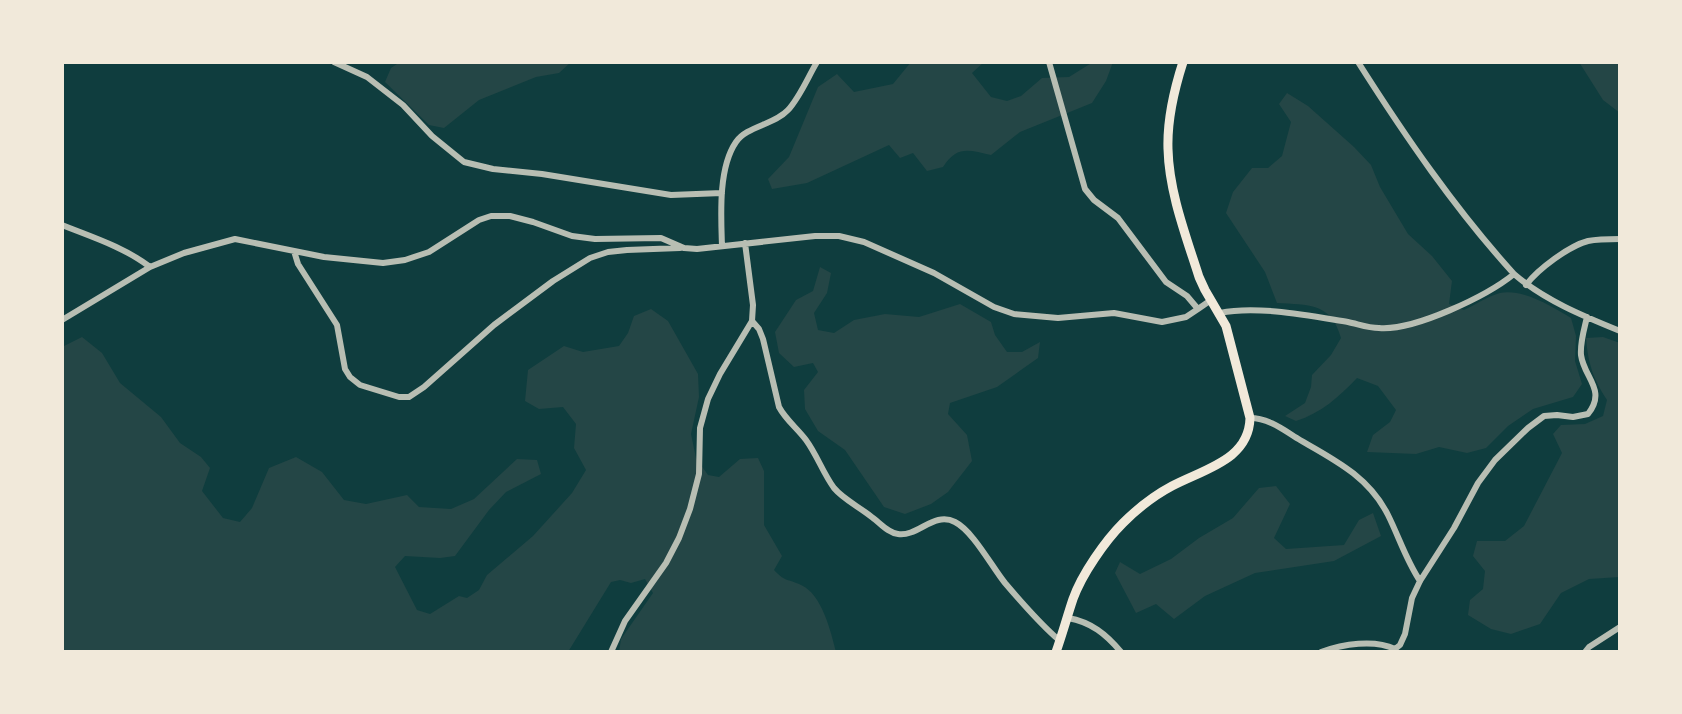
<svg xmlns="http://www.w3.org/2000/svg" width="1682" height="714" viewBox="0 0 1682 714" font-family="'Exo 2',sans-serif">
  <rect width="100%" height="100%" fill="#0f3d3e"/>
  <!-- green -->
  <path fill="#244646" d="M400 62H571L559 73 536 77 479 100 444 128 429 125 385 82 391 68Z
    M911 62H984L972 73 991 97 1007 101 1021 96 1042 78 1069 77 1093 62H1113L1106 81 1092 103 1020 132 991 155C969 150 957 145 943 167L927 171 913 153 900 158 889 145 807 183 772 189 768 179 789 157 818 87 837 74 854 92 893 84Z
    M1579 62H1620V113L1603 100Z
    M1287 93 1308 106 1354 147 1371 165 1380 187 1408 234 1432 256 1452 281 1449 304 1464 310C1475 305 1488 296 1500 293 1522 288 1553 307 1571 318L1576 336 1575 361 1582 384 1573 397 1533 409 1508 426 1486 448 1467 453 1439 447 1416 454 1367 452 1373 435 1390 422 1396 410 1378 386 1357 378C1339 397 1321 413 1296 421L1285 416 1305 403 1311 387 1312 375 1331 355 1341 338C1331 302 1308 305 1277 303L1265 272 1226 213 1233 192 1252 168H1268L1282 156 1291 122 1279 104Z
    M820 267 831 273 827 293 814 313 818 330 834 333 854 320 885 314 919 317 960 304 991 322 995 335 1007 352H1022L1040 342 1038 358 997 387 950 403 948 414 967 435 972 461 948 492 931 504 905 514 884 507 845 450 818 431 805 409 804 390 818 372 813 363 794 367 779 353 775 332 796 300 813 291Z
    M651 309 668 321 698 374 699 397 691 434 696 458 708 475 719 477 740 459 758 458 764 471V525L782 556 774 570C786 583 787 578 801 585 822 594 831 632 836 652H619L621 639 653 593 645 579 631 583 620 580 611 582 568 652H62V347L82 337 102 353 120 383 161 417 180 443 201 457 210 468 202 491 223 518 240 522 252 508 269 468 296 457 322 472 344 500 366 504 407 495 419 507 451 509 474 499 517 459 537 460 541 474 506 492 489 510 455 556 440 558 405 556 395 567 417 610 430 614 459 596 467 598 479 590 487 575 533 536 572 493 586 470 574 448 576 424 563 407 539 409 525 401 528 370 564 346 583 352 619 346 628 333 634 316Z
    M1603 337 1620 343V577L1589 579 1561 593 1540 624 1511 634 1491 629 1468 615 1470 600 1483 589 1485 571 1473 556 1477 541H1505L1524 526 1562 453 1553 434 1561 425 1585 424 1603 416 1607 400C1593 379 1588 363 1586 338Z
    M1276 486 1290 504 1274 538 1286 549 1344 545 1359 520 1373 513 1381 536 1334 561 1255 573 1205 596 1174 619 1156 604 1136 613 1115 573 1120 562 1140 574 1171 559 1199 538 1233 518 1259 488Z"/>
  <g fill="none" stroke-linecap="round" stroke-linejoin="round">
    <!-- minor -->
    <path stroke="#b8beb3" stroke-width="6" d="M334 62 367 77 403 105 432 136 464 162 493 169 542 174 671 195 722 193
      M1049 62 1085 189 1094 200 1118 218 1166 282 1187 296 1198 309 1211 300
      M1358 62C1405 136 1455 209 1514 274 1544 300 1583 316 1620 331
      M62 225C92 237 124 247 150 267
      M722 246C721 216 718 168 736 142 747 126 774 125 788 110 800 97 808 77 817 62
      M294 251 298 264 337 325 345 369 350 377 360 385 399 397H409L424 387 494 325 553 281 590 258 608 252 627 250 680 248
      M1526 285C1538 269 1569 246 1588 241 1598 239 1609 239 1620 239
      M1220 313C1257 305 1311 316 1348 322 1358 324 1368 328 1379 328 1414 331 1487 296 1514 274
      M62 320 150 267 184 253 235 239 324 257 383 263 405 260 429 252 479 220 491 216H510L533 222 572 236 595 239 661 238 684 248 697 249 815 236H839L864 242 934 273 994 307 1014 314 1058 318 1114 313 1162 322 1186 317 1198 309
      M752 321 759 329 763 339 779 407C786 420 797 428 806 440 817 455 823 473 834 488 844 500 860 507 873 518 880 523 888 533 898 534 918 537 934 511 955 522 973 531 992 567 1005 583 1022 603 1040 624 1060 641
      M1250 418C1269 418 1285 431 1300 440 1335 460 1369 477 1388 515 1399 537 1406 560 1420 581
      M1068 618C1091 622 1106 634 1121 652
      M1395 649 1400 645 1405 634 1412 598 1420 581 1454 528 1478 483 1495 460 1528 428 1544 416 1557 415 1573 417 1588 414C1607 390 1584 378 1581 355 1580 342 1584 330 1587 317
      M611 652 625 621 666 563 679 538 690 509 699 474 700 428 708 399 720 374 752 321 753 305 745 243
      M1321 652C1343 644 1374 639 1395 649
      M1585 652 1589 647 1620 627"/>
    <!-- secondary -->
    <path stroke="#f1e9da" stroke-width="9" d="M1056 652C1062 635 1067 617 1073 599 1082 574 1105 541 1123 523 1138 508 1155 495 1172 486 1204 469 1249 460 1250 418L1226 326 1205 290 1199 277C1186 236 1169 192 1168 149 1167 119 1174 90 1183 62"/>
  </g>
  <!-- border -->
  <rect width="1682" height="714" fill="none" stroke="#f1e9da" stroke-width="128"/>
</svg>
